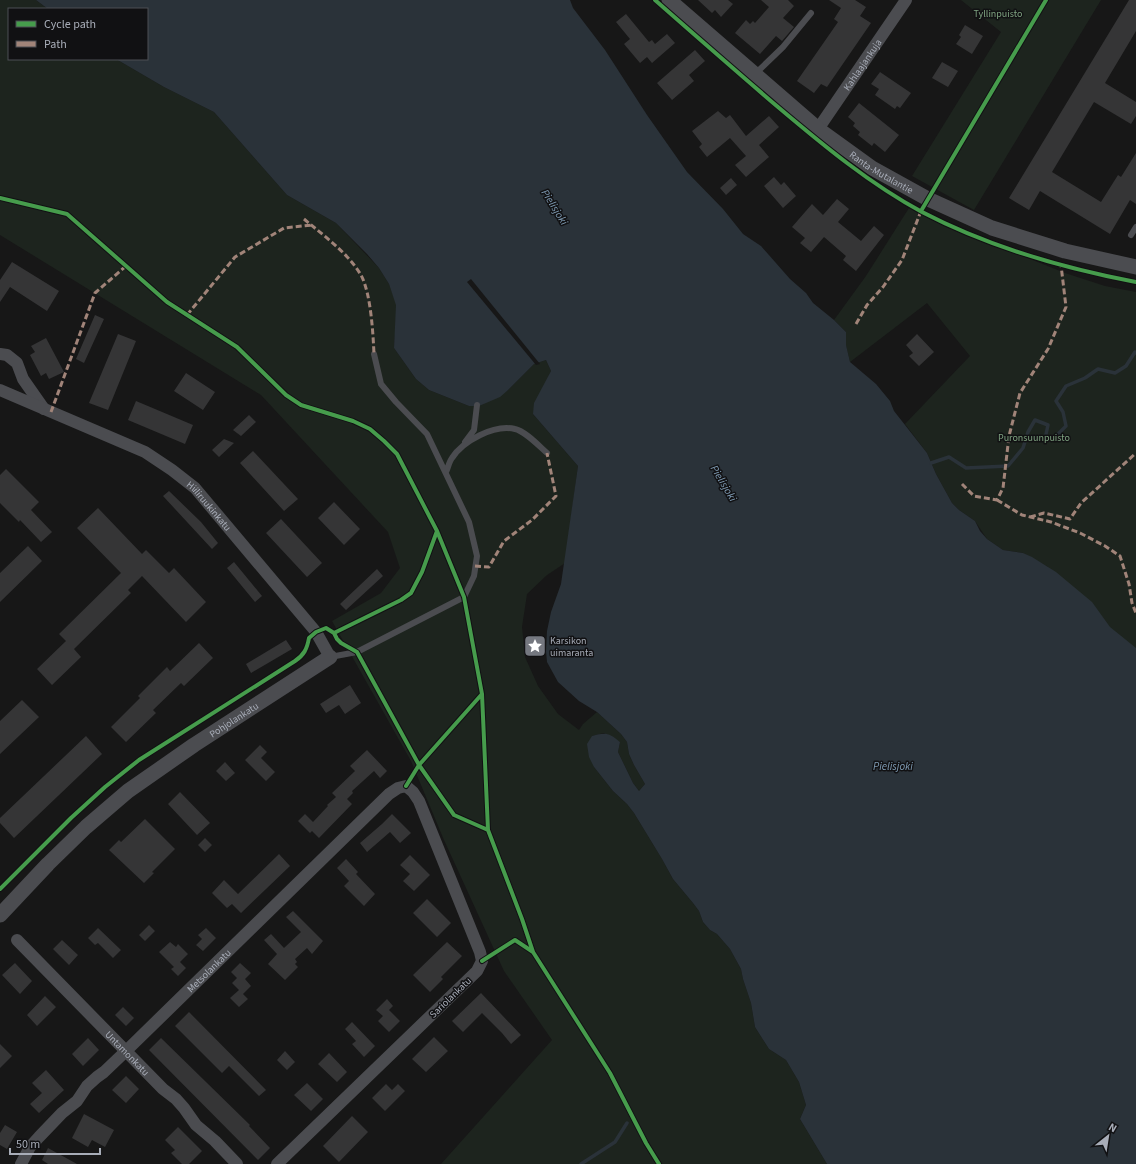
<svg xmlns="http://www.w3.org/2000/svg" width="1136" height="1164" viewBox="0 0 1136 1164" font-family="'Source Sans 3',sans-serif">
  <rect width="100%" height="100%" fill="#171717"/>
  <!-- green -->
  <path fill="#1d241e" d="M0 0H36L48 9H9V59H116L164 87 214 112 287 195 336 223 379 268 389 284 397 305 394 348 416 379 429 390 469 406H479L507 391 534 364 546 360 551 371 533 414 578 466 565 563 547 575 527 594 522 627 525 657 538 686 558 714 579 730 583 724 597 712 621 734 627 742 629 754 634 765 645 784 639 791 633 783 618 752 620 742 604 733 592 736 594 767 613 791 627 804 634 813 662 859 673 879 693 903 699 911 703 922 710 930 717 934 730 949 741 969 743 979 751 1003 755 1027 769 1049 786 1060 799 1082 806 1105 800 1119 827 1164H441L552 1040 504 971 444 840 411 761 332 621 381 593 400 568 388 532 261 395 0 235Z
    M961 0H1101L974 210 912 176 1001 32Z
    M909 208 933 220 1065 273 1105 286 1136 292V781L1048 567 1023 553 1003 550 987 539 975 521 959 510 952 503 936 474 927 453 905 424 970 356 927 303 850 362 846 346V332L834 320 866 276Z"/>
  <!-- water -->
  <path fill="#2a3239" d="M36 0H570L573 8 605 50 647 115 687 172 723 209 743 234 761 246 790 279 806 293 813 303 834 320 846 332V345L850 362 876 384 890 401 894 411 927 453 936 474 952 503 959 510 975 521 980 531 987 539 1003 550 1023 553 1032 557 1056 572 1092 602 1110 627 1136 648V1164H827L800 1119 806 1105 799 1082 786 1060 769 1049 755 1027 751 1003 743 979 741 969 730 949 717 934 710 930 703 922 699 911 693 903 673 879 662 859 634 813 627 804 613 791 594 767 589 757 587 744 592 736C606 732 609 733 620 742L618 752 633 783 639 791 645 784 634 765 629 754 627 742 621 734 597 712 579 701 558 682 547 662 546 651 547 631 551 612 561 584 578 466 533 414 534 403 551 371 546 360 534 364 507 391 500 397 479 406H469L429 390 416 379 394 348 396 305 389 284 379 268 367 254 336 223 287 195 214 112 164 87 116 59H147V9H48Z"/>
  <!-- pier -->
  <path fill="#171717" d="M471 279 540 364 536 365 467 282Z"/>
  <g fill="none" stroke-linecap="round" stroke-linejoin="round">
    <!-- stream -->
    <path stroke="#2a3239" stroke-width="3.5" d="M931 463 949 457 966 468 1008 466 1023 448 1028 432 1035 420 1048 425 1045 439 1056 436 1066 426 1063 412 1056 401 1066 386 1085 378 1098 369 1115 373 1126 366 1135 352 1136 353
      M581 1164 615 1142 627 1123"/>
  </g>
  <!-- building -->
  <path fill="#353536" d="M698 0H728L733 4 721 17 715 10 712 13Z
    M761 0H788L794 6 783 18 794 27 782 41 776 36 760 54 735 33 746 20 750 24 753 21 755 23 769 7Z
    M829 0H855L866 7 860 16 871 23 827 87 821 84 814 93 797 81 838 22 834 19 841 8Z
    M1129 0H1136V31L1105 83 1136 102V116L1131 124 1094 102 1052 172 1101 202 1118 175 1121 177 1136 153V204L1130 200 1110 234 1040 191 1029 210 1009 198Z
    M626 14 649 42 652 40 655 44 667 34 675 43 652 63 647 57 640 63 624 44 630 39 616 22Z
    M965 25 983 36 972 54 956 44 961 37 959 35Z
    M695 50 705 61 689 75 694 81 672 100 657 83Z
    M942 62 958 71 948 87 932 78Z
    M880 72 911 93 900 108 897 106 895 109 875 95 879 89 871 84Z
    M859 103 899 135 885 152 874 143 872 146 858 135 860 132 853 126 855 123 848 117Z
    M718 111 726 118 730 115 746 136 769 116 779 127 759 145 769 157 746 177 735 165 746 156 730 138 707 157 699 147 702 144 692 131Z
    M774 177 781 185 784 182 796 196 783 208 764 186Z
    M731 178 737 185 726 195 720 188Z
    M837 199 849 209 838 222 861 241 874 226 884 235 856 271 843 260 846 256 824 237 811 252 800 243 805 238 792 227 812 204 823 215Z
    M12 262 59 291 47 311 10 287 0 302V280Z
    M95 315 104 319 84 363 76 359Z
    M118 334 136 341 108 410 89 403Z
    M917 334 934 352 919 366 909 356 913 353 906 345Z
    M46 338 64 372 49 379 46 373 41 376 30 355 35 352 31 346Z
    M186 373 215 392 203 410 174 391Z
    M136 401 193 425 185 444 128 420Z
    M249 415 256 422 241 436 233 430Z
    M224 439 234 443 219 457 212 450Z
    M253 451 298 499 284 511 240 463Z
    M6 469 39 502 31 510 52 532 41 542 20 520 19 522 0 503V475Z
    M169 491 201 522 218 543 212 549 163 496Z
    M334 502 360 529 344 545 318 518Z
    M98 508 142 554 146 550 169 573 174 568 206 602 186 622 142 576 128 590 131 593 74 649 81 657 52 685 37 669 66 641 59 634 121 573 77 528Z
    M281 519 322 563 307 577 266 533Z
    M28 546 42 561 0 602V573Z
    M234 562 262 596 255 602 227 568Z
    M377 569 383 576 346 610 340 604Z
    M286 640 292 649 251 673 246 664Z
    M199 643 213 658 184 686 181 683 153 710 156 713 126 742 111 727 140 698 138 696 167 667 170 671Z
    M350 685 361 703 345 714 339 705 326 713 320 704Z
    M22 700 39 717 0 754V721Z
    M86 736 102 754 14 838 0 823V818Z
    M260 745 267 752 261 758 275 772 266 781 245 760Z
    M367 750 387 771 380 778 374 771 352 791 353 793 347 799 352 804 319 838 312 831 310 833 298 821 305 814 313 822 328 806 327 805 336 797 332 793 355 771 350 766Z
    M225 762 235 773 226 781 216 771Z
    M180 792 210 823 197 835 168 804Z
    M392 814 411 833 400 843 390 832 367 852 360 843 382 824Z
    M145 819 175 849 152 872 154 873 144 883 109 850 119 840 121 842Z
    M205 838 212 845 205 852 198 845Z
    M279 854 290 866 241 913 232 904 227 908 212 893 224 880 238 894Z
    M410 855 430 875 414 891 403 881 410 874 400 865Z
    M346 859 358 872 356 874 375 894 364 906 344 886 349 881 337 868Z
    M427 899 451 923 437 937 413 913Z
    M293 911 323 941 312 954 307 948 295 959 297 962 295 964 298 967 285 980 268 964 277 954 264 940 271 934 284 948 301 932 286 917Z
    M149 925 155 931 145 941 139 935Z
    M98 928 121 950 113 958 98 943 95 945 88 938Z
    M206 928 216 938 203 951 196 945 202 939 198 935Z
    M62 940 78 955 69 965 53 949Z
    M170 942 176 947 178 944 188 954 180 962 186 968 178 976 171 969 174 967 159 952Z
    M447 942 462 956 441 977 443 979 430 992 413 975Z
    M15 963 32 981 20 994 2 975Z
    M240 963 251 973 245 979 251 986 243 994 248 999 239 1007 230 998 239 990 232 983 237 978 231 972Z
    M481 993 521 1035 511 1044 502 1033 482 1013 463 1032 452 1021Z
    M45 996 56 1007 37 1026 27 1015Z
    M387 999 393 1006 389 1010 400 1021 389 1032 378 1021 383 1016 376 1010Z
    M123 1007 134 1018 126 1026 115 1015Z
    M189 1012 266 1090 259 1096 229 1066 222 1073 175 1026Z
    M352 1022 375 1046 364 1057 352 1044 356 1041 345 1029Z
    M434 1037 448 1051 426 1072 412 1059Z
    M88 1038 99 1050 83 1066 72 1054Z
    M161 1038 250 1125 249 1126 270 1148 258 1160 149 1050Z
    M0 1044 12 1056 0 1068Z
    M285 1051 295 1062 287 1070 277 1060Z
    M329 1053 347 1072 337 1082 318 1064Z
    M46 1070 64 1090 39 1113 30 1104 42 1093 32 1083Z
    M126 1076 139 1089 126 1103 112 1090Z
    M307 1083 323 1099 311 1111 294 1095Z
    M386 1084 392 1090 398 1084 405 1091 385 1111 372 1098Z
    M84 1114 114 1130 105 1147 92 1140 88 1147 72 1138Z
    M352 1116 368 1132 339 1162 323 1146Z
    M5 1125 17 1132 7 1149 0 1145V1133Z
    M178 1127 202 1151 189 1164H182L171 1153 175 1150 165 1140Z
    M48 1148 77 1164H48L42 1160Z"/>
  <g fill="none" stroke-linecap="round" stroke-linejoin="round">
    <!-- service -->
    <path stroke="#4b4c50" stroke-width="6" d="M755 74 783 47 811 13
      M1131 235 1136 227
      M465 442 474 430 477 405
      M446 472C448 468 449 462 452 458 463 441 494 424 515 429 525 431 539 446 547 453
      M330 657 357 652 464 597 474 576 477 556 469 522 427 434 396 402 381 384 374 354"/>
    <!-- minor -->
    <g stroke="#4b4c50" stroke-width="12">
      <path id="s1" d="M818 129 906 0"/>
      <path d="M0 354 7 355 17 363 23 379 44 409"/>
      <path id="s2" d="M0 390 145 452 172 470 195 488 316 632 330 657"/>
      <path id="s3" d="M17 940 163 1089 176 1099 184 1108 196 1125 215 1141 237 1164"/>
      <path id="s4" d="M21 1164 30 1147 39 1137 62 1113 77 1101 87 1086 97 1077 104 1072 126 1051 389 794 398 788 406 786 413 792 419 801 480 952 482 961 477 971 277 1164"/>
    </g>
    <!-- tertiary -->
    <g stroke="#4b4c50" stroke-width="15">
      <path id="s5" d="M669 0 818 129 872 168 928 199 992 228 1065 251 1136 267"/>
      <path id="s6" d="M0 915 48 864 86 827 128 791 194 745 330 657"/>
    </g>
    <!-- quiet -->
    <path stroke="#a18479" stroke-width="3" stroke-dasharray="6 3" stroke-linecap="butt" d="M304 219C324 236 347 252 361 275 371 294 373 333 374 354
      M187 315 235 257 284 228 312 225
      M856 324 867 305 883 287 902 260 921 211
      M51 412 95 293 126 266
      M962 484 974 496 997 500 1003 488 1009 436 1020 393 1048 349 1066 307 1061 265
      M997 500 1022 515 1051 522 1080 533 1105 546 1120 556 1129 584 1132 603 1136 613
      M1030 517 1044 513 1070 519 1081 503 1136 453
      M475 566 489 567 504 541 532 520 556 496 547 453"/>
    <!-- cycleway casing -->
    <g stroke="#111113" stroke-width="6">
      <path id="cycleway" d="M655 0C696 36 737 72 778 107 823 145 870 184 922 212 989 247 1062 268 1136 282
        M0 198 67 214 167 302 237 347 286 395 301 405 353 421 370 429 384 441 397 454 437 531 464 597 482 694 488 830 522 919 533 952 610 1073 646 1143 659 1164
        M921 211 1046 0
        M334 633 401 600 411 593 422 572 437 531
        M406 786 419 765 482 694
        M0 889 71 818 105 787 139 760 295 661C304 655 307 649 309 638L316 632 326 628 334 633 337 639 341 643 357 652 419 765 454 815 488 830
        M482 961 515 940 533 952"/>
    </g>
    <!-- cycleway -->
    <use href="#cycleway" stroke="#469c4c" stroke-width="4"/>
  </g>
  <!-- icons -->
  <defs>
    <g id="sight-square" transform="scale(1.15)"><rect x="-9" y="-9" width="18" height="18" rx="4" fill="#757880" stroke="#111113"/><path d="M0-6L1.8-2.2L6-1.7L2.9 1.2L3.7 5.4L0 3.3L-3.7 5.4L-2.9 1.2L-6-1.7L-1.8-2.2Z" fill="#fff"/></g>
  </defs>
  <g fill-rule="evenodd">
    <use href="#sight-square" x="535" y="646"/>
  </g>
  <g text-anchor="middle" stroke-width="3" stroke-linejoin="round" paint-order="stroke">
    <!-- park labels -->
    <g font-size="10" fill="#7fa381" stroke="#111113">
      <text x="998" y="17">Tyllinpuisto</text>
      <text x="1034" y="441">Puronsuunpuisto</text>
    </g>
    <!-- street labels -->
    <g font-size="10" fill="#a8adb8" stroke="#111113">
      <text dy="4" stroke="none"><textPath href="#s1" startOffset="78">Kahlaajankuja</textPath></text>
      <text dy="4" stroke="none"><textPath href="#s5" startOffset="274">Ranta-Mutalantie</textPath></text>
      <text dy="4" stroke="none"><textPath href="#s2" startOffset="242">Hiiliruukinkatu</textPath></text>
      <text dy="4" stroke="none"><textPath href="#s6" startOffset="306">Pohjolankatu</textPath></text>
      <text dy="4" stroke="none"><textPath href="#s4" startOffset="271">Metsolankatu</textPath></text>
      <text transform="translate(450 997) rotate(-44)" y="4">Sariolankatu</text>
      <text dy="4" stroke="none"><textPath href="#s3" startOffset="158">Untamonkatu</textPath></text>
    </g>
    <!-- poi labels -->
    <g font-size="10" fill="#a8adb8" stroke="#111113" text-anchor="start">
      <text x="550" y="644">Karsikon<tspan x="550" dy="12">uimaranta</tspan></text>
    </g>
    <!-- water labels -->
    <g font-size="11" font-style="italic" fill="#7f9bb3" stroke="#111113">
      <text transform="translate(555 207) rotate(58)" y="4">Pielisjoki</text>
      <text transform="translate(724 483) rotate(59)" y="4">Pielisjoki</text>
      <text x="893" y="770">Pielisjoki</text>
    </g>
  </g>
  <!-- legend -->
  <rect x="8" y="8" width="140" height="52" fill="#111113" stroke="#4d4f55"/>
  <rect x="16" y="21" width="20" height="6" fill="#469c4c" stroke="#4d4f55"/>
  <text x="44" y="28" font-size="12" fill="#a8adb8">Cycle path</text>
  <rect x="16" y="41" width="20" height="6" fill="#a18479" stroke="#4d4f55"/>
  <text x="44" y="48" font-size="12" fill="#a8adb8">Path</text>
  <!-- north arrow -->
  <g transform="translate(1108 1136) rotate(30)" stroke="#111113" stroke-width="3" paint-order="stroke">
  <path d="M0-3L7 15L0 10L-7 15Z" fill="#a8adb8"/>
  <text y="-6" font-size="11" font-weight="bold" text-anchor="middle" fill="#a8adb8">N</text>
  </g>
  <!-- scale -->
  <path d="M10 1148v6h90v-6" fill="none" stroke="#a8adb8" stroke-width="2"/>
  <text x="16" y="1148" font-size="12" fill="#a8adb8" stroke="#111113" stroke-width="3" paint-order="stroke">50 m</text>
</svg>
